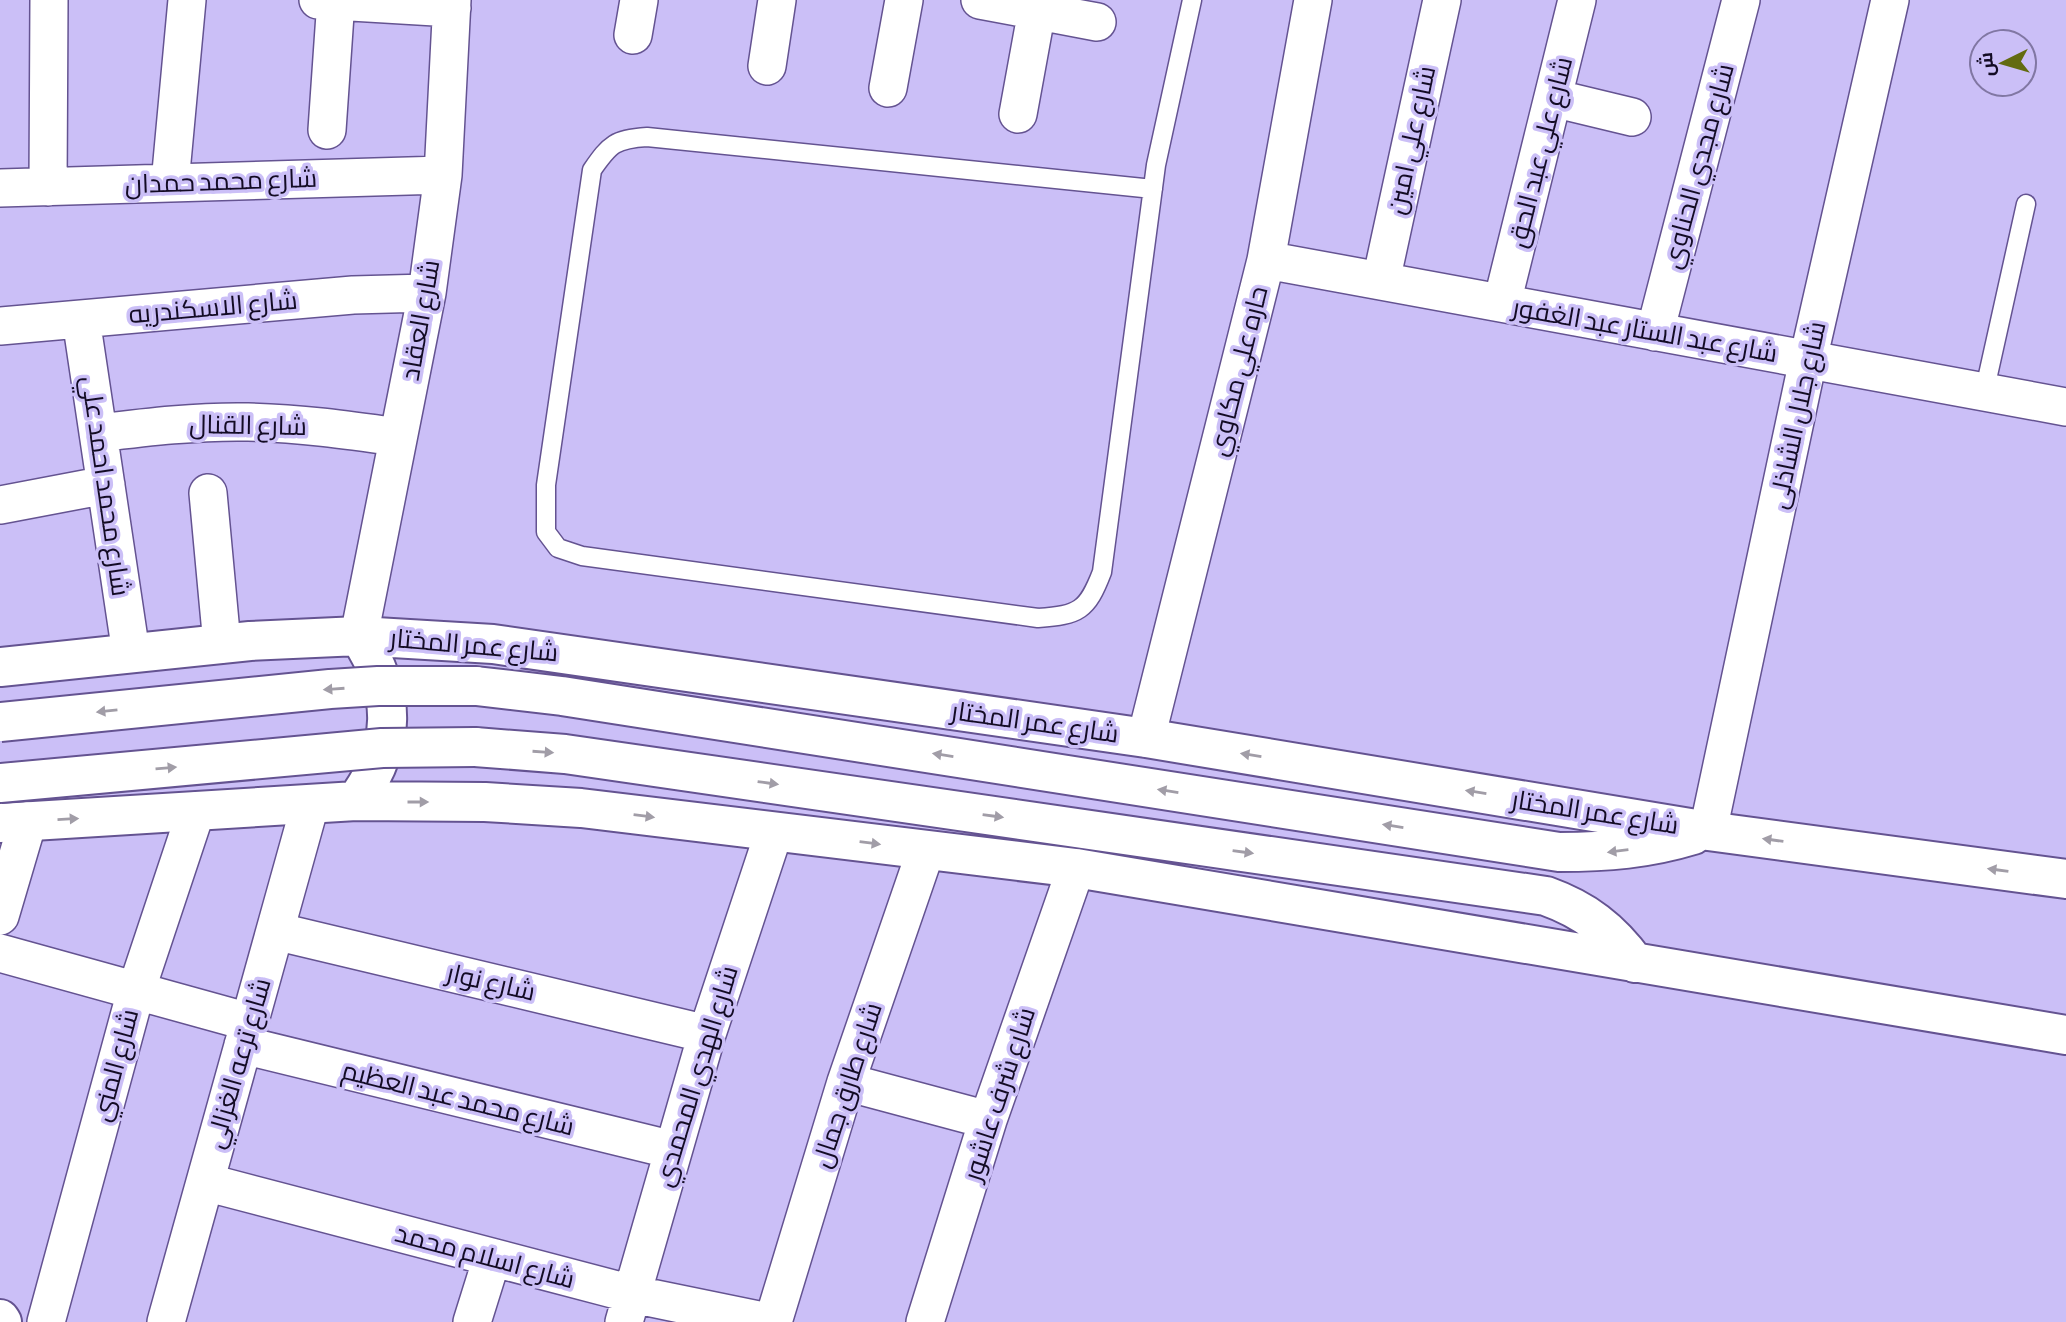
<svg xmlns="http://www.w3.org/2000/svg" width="2066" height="1322" viewBox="0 0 2066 1322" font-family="'Sofia Sans Condensed',Cairo,sans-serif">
  <rect width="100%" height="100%" fill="#cbbff7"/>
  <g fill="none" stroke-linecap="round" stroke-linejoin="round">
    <!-- lane casing -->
    <g stroke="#645391" stroke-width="21">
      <path id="lane" d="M1153 189 647 137C615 139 610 144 592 170L546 485V532L558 548 582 556 1038 618C1079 615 1087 611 1102 572L1156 165 1192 0
        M1984 393 2026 204"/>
    </g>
    <!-- street casing -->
    <g stroke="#645391" stroke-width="40">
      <path id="street" d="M318 0 452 8
        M980 0 1097 22
        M633 35 639 0
        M767 66 777 0
        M888 88 904 0
        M1553 98 1632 117
        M1018 114 1037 10
        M327 130 336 0
        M170 183 187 0
        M48 187 49 0
        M0 188 443 175
        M1266 260 2066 407
        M1381 281 1442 0
        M1502 303 1577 0
        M81 319 131 653
        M0 326 353 295 427 293
        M1655 332 1741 0
        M98 433C148 427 198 421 248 422 298 423 348 430 397 437
        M208 493 222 644
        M0 505 106 485
        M359 636 427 293 443 175 452 0
        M1146 738 1266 260 1313 0
        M1708 831 1808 360 1890 0
        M0 916 28 821
        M275 931 707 1034
        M0 953 249 1022
        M243 1045 673 1150
        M846 1082 988 1120
        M205 1182 632 1294 768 1322
        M46 1322 136 991 196 811
        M166 1322 310 805
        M472 1322 492 1258
        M624 1322 707 1034 774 832
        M773 1322 846 1082 926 850
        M925 1322 988 1120 1076 868"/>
    </g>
    <!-- secondary casing -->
    <g stroke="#645391" stroke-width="42">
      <path id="secondary" d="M0 667 250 641 359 636 493 644 1146 738 1708 831 2066 879
        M476 686 562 696 1559 852C1607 852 1647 849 1693 835
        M475 747 565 754 1546 896C1585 910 1611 930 1635 963
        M356 801C397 745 397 694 359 636
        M0 823 356 801 485 802 581 808 1076 868 2066 1035
        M0 1319 2 1322"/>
    </g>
    <!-- lane -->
    <use href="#lane" stroke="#fff" stroke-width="18"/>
    <!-- street -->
    <use href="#street" stroke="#fff" stroke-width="37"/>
    <!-- secondary -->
    <use href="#secondary" stroke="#fff" stroke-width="38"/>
    <!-- secondary-bridge casing -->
    <g stroke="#645391" stroke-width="42" stroke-linecap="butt">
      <path id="secondary-bridge" d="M0 722 330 689 378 686H476
        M0 783 382 748 475 747"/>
    </g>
    <!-- secondary-bridge -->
    <use href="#secondary-bridge" stroke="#fff" stroke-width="38"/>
  </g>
  <!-- one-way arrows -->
  <defs><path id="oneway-solid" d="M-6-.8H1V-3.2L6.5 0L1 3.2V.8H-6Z" transform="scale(1.75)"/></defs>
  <g fill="#a19da7">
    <use href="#oneway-solid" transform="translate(334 689) rotate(176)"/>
    <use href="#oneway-solid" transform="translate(107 711) rotate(174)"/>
    <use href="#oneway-solid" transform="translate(543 752) rotate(4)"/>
    <use href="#oneway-solid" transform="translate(943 755) rotate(-171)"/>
    <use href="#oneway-solid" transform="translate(1251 755) rotate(-171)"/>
    <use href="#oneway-solid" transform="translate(166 768) rotate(-5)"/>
    <use href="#oneway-solid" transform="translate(768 783) rotate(8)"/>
    <use href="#oneway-solid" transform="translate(1168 791) rotate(-171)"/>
    <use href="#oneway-solid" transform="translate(1476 792) rotate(-171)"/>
    <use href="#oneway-solid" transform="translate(418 802)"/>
    <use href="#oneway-solid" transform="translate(644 816) rotate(7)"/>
    <use href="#oneway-solid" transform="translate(993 816) rotate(8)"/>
    <use href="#oneway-solid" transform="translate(68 819) rotate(-3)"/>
    <use href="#oneway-solid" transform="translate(1393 826) rotate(-171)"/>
    <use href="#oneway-solid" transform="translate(1773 840) rotate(-172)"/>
    <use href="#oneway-solid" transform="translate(870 843) rotate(7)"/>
    <use href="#oneway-solid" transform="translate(1618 851) rotate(173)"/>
    <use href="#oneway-solid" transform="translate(1243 852) rotate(8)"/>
    <use href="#oneway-solid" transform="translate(1998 870) rotate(-172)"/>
  </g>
  <g text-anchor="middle" stroke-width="7" stroke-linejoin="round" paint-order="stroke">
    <!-- street labels -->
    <g font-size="26" fill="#130b24" stroke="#cbbff7">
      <text transform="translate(1411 140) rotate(-78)" y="9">شارع علي امين</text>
      <text transform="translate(1540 152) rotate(-76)" y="9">شارع علي عبد الحق</text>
      <text transform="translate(1698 166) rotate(-75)" y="9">شارع مجدي الحناوي</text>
      <text transform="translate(221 181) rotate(-2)" y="9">شارع محمد حمدان</text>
      <text transform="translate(213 307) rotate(-5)" y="9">شارع الاسكندريه</text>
      <text transform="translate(420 320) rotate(-80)" y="9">شارع العقاد</text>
      <text transform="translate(1645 330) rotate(10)" y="9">شارع عبد الستار عبد الغفور</text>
      <text transform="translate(1238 371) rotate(-76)" y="9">حاره علي مكاوي</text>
      <text transform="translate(1797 415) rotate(-78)" y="9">شارع جلال الشاذلى</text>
      <text transform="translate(248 425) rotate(1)" y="9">شارع القنال</text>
      <text transform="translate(106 486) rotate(82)" y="9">شارع محمد احمد علي</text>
      <text transform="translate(474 645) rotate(5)" y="9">شارع عمر المختار</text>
      <text transform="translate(1035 722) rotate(8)" y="9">شارع عمر المختار</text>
      <text transform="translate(1595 812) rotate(9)" y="9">شارع عمر المختار</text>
      <text transform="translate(491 982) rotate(13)" y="9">شارع نوار</text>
      <text transform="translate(238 1063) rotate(-74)" y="9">شارع ترعه الغزالي</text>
      <text transform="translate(115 1065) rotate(-75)" y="9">شارع المني</text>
      <text transform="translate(696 1076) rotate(-73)" y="9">شارع الهدي المحمدي</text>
      <text transform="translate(847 1085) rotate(-72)" y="9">شارع طارق جمال</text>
      <text transform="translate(999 1094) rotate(-72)" y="9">شارع شرف عاشور</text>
      <text transform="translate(458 1098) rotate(14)" y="9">شارع محمد عبد العظيم</text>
      <text transform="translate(485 1256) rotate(15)" y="9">شارع اسلام محمد</text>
    </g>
  </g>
  <!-- north arrow -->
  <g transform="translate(2003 63) rotate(265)"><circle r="33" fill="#cbbff7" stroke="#8177a3" stroke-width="2"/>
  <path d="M0-5L12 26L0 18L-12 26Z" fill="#636b11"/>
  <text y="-10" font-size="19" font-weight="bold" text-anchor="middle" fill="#130b24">ش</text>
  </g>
</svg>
